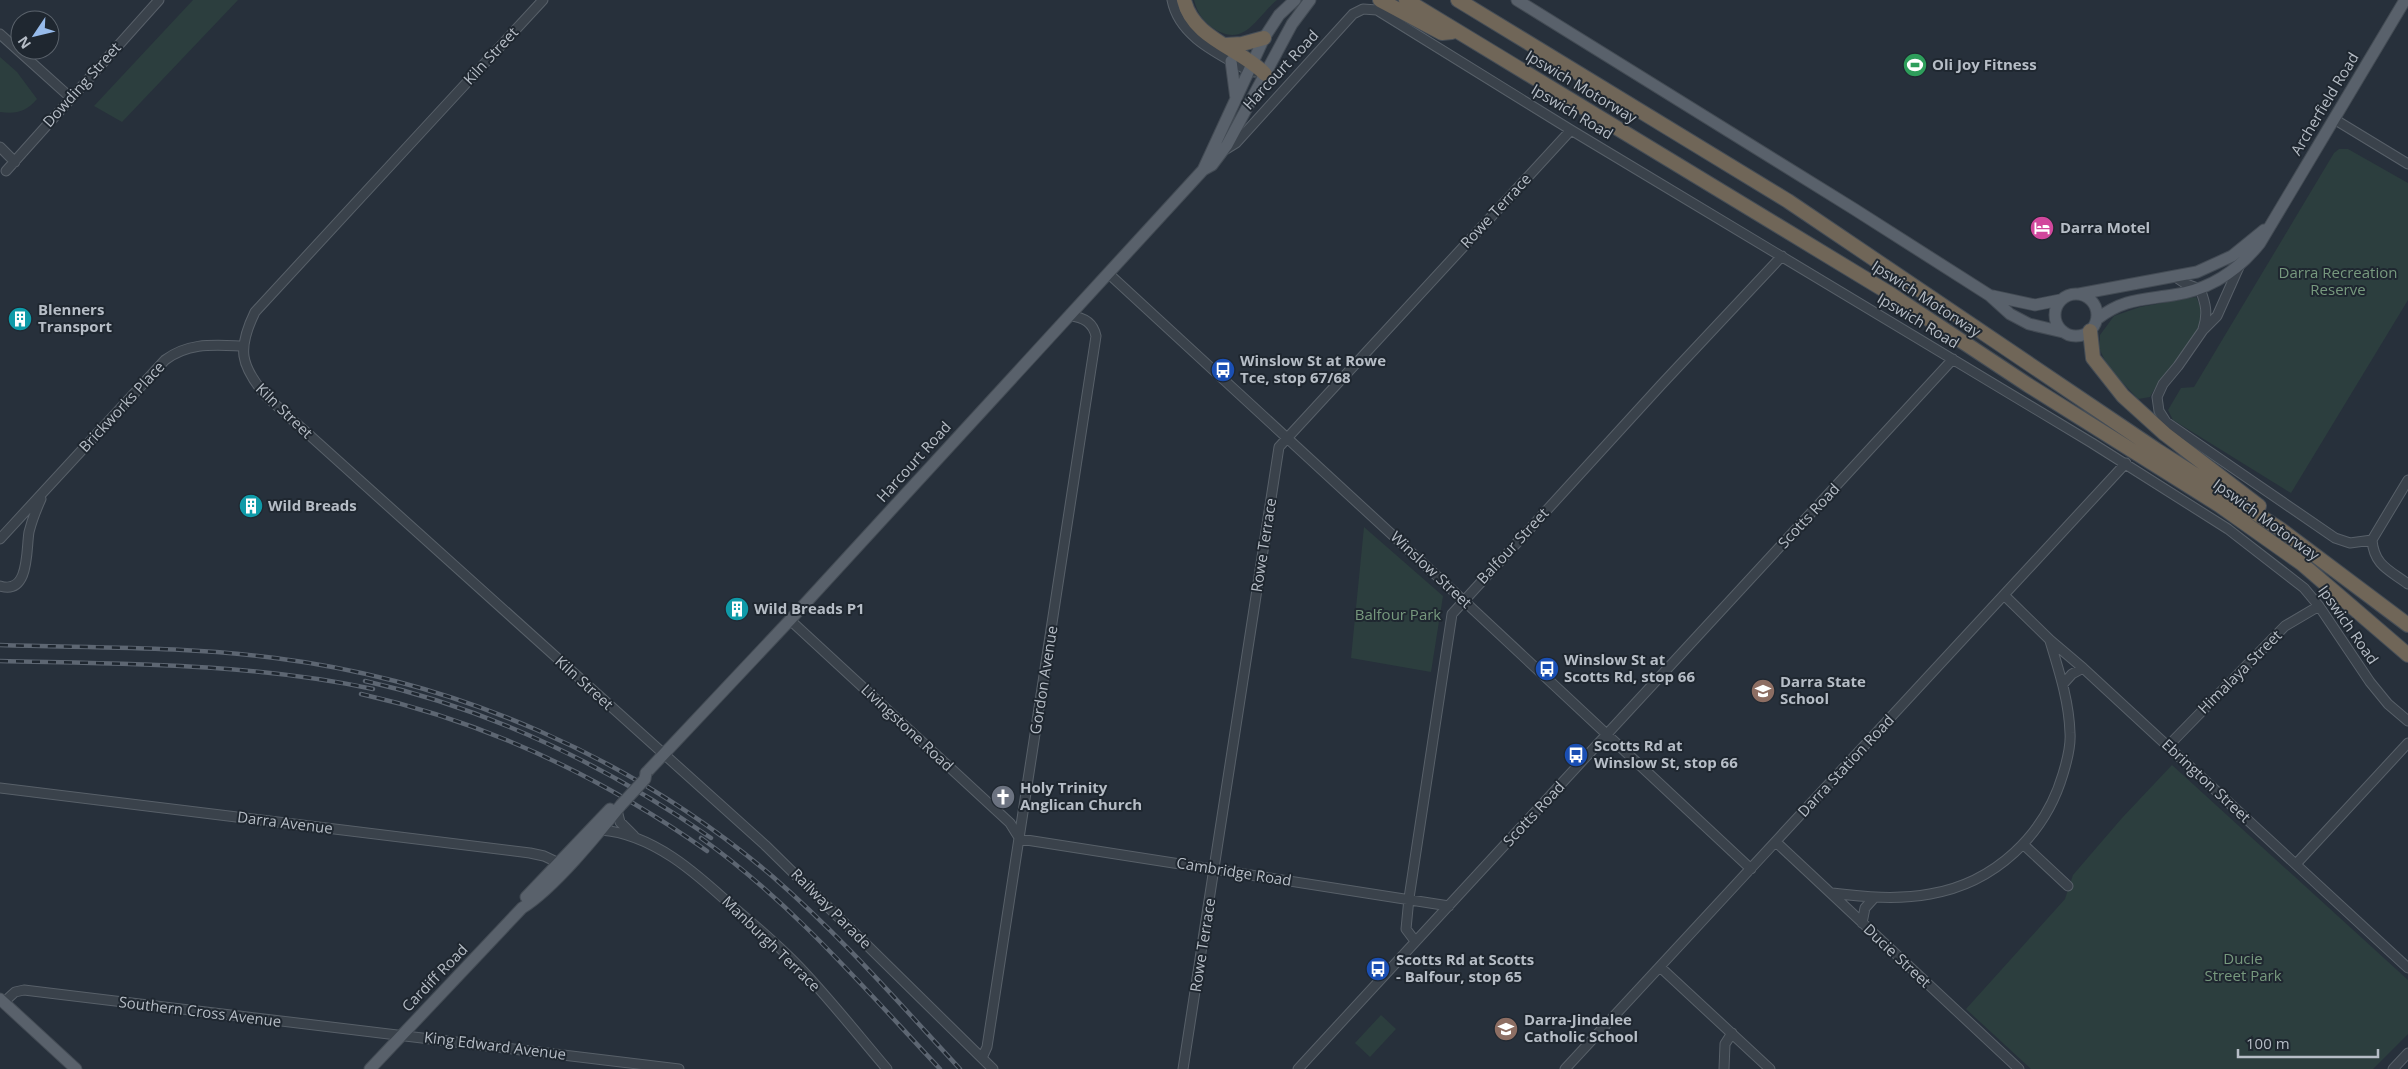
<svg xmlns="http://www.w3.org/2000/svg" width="2408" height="1069" viewBox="0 0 2408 1069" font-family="'Open Sans',sans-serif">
  <rect width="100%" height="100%" fill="#27303b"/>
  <!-- green -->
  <path fill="#2c3e3e" d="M193 0H238L122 122 94 106Z
    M1194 0H1277C1256 17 1245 49 1213 28 1203 21 1197 12 1194 0Z
    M0 57 17 72 37 99C26 112 16 114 0 112Z
    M2339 149H2348L2408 183V300L2291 493 2173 420 2168 410 2181 388 2194 387 2334 153Z
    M2196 297C2200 305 2203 311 2202 320 2200 339 2160 376 2150 397L2138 399 2108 367 2099 348 2100 335 2114 316 2140 307Z
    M1364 527 1443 596 1431 672 1351 658Z
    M2172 765 2408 980V1034L2373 1069H2031L1966 1009 2065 899 2073 875 2122 818Z
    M1381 1015 1396 1029 1370 1057 1355 1043Z"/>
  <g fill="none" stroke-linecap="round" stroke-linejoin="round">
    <!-- minor casing -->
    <g stroke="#586069" stroke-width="11">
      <path id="minor" d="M543 0 255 312C237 349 240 365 266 396L765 845 993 1069
        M1172 0C1179 37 1219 54 1249 71L1255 72
        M0 34 71 98
        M2334 119 2408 164
        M0 147 15 162
        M1223 151 1236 143 1353 14 1363 9 1377 10 1571 130 2092 443 2228 529 2304 588 2319 606 2370 682 2388 704 2408 721
        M6 171 159 0
        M2239 267 2217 316 2203 330 2178 366 2163 384 2157 397 2159 411 2166 422 2335 538 2350 543 2372 540
        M1109 274 1463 600 1751 869
        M2177 278 2186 284 2200 289C2206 304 2208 314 2203 329
        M0 539 165 360C189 342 214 345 243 346
        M2372 540 2408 480
        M2372 540C2374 565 2389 570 2408 584
        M0 586C30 595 26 549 29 532 32 520 36 510 41 499
        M2004 595 2050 640 2083 668 2408 968
        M790 620 1010 823 1020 839 1449 906
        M2063 684 2072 674 2083 668
        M2168 746 2285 626 2319 606
        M0 788 530 853 544 856 563 865
        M617 810 620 822 634 836
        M601 830C653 834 696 873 733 907 757 927 782 948 803 971 832 1002 859 1036 887 1069
        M1776 842 2019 1069
        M2024 845 2068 886
        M2296 864 2408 743
        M1832 893C1864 897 1898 900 1930 894 1995 883 2045 835 2063 774 2067 761 2071 746 2070 733 2069 701 2059 671 2050 641
        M1862 923 1865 908 1874 898
        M1415 941 1406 929 1409 898 1452 614 1661 385 1782 256
        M1660 967 1770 1069
        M4 1002 15 992 24 990 679 1069
        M982 1058 987 1047 1096 336C1093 322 1083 317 1070 316
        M1183 1069 1279 447 1571 130
        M1298 1069 1953 359
        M1565 1069 2126 463
        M1724 1069 1725 1044 1732 1033
        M2393 1069 2408 1053"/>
    </g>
    <!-- major casing -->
    <g stroke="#434b54" stroke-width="13">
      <path id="major" d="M1517 0 1854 209 1989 295 2010 314 2029 324 2063 332
        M1231 61 1236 99
        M1203 170 1264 38 1279 15 1295 0
        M2055 315a21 21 0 1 1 42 0a21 21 0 1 1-42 0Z
        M2079 294 2197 272 2232 256 2264 230
        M1993 296 2035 305 2060 300
        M2097 319C2123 299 2141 300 2173 295 2209 290 2237 272 2260 243L2405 0
        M646 773 790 620 1203 170 1212 165 1227 145 1292 24 1310 0
        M526 897 610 809
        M0 999 76 1069
        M370 1069 522 908C554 888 597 835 621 805"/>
    </g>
    <!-- highway casing -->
    <g stroke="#454d56" stroke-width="16">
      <path id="highway" d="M1184 0C1193 39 1240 48 1265 74
        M1380 0 1442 33 1452 32
        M1406 0 1889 293 2028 385 2219 505 2301 563 2408 655
        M1458 0 1788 201 2158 451 2280 529 2408 625
        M1225 45 1242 44 1264 38
        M2090 331 2093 358 2123 396 2165 434 2259 506"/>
    </g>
    <!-- minor -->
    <use href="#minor" stroke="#3a424b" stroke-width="9"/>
    <!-- major -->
    <use href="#major" stroke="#59616b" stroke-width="11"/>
    <!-- highway -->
    <use href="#highway" stroke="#706658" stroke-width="14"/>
    <!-- rail casing -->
    <g stroke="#5d6672" stroke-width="4.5">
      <path id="rail" d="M0 645C91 648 184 646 275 658 457 681 632 757 772 876 840 935 899 1003 960 1069
        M0 661C125 664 250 663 373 689
        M365 681C490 709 607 766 711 838
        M361 694C486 722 602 777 707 851
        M701 838C792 903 864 988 940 1069"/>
    </g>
    <!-- rail -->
    <use href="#rail" stroke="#1f2730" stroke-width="2.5" stroke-dasharray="8" stroke-linecap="butt"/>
    <!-- major-bridge casing -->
    <g stroke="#434b54" stroke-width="13" stroke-linecap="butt">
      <path id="major-bridge" d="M621 805 645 779 646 773"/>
    </g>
    <!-- major-bridge -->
    <use href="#major-bridge" stroke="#59616b" stroke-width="11"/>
  </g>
  <!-- icons -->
  <defs>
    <g id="stadium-disc" transform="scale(1.25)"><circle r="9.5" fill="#2e9e5b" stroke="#1f2730"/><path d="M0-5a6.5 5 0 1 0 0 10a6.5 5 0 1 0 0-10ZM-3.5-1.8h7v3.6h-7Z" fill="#fff"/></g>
    <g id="hotel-disc" transform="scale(1.25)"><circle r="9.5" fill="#d1479c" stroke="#1f2730"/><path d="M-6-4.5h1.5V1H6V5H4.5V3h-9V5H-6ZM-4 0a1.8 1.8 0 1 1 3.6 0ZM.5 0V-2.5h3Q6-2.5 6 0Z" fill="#fff"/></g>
    <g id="building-disc" transform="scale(1.25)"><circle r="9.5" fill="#0f9aa8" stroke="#1f2730"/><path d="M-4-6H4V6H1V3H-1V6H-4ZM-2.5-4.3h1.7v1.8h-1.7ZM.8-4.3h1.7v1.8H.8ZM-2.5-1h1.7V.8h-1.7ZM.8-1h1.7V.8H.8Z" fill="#fff"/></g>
    <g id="bus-disc" transform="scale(1.25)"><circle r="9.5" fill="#1a4fb4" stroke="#1f2730"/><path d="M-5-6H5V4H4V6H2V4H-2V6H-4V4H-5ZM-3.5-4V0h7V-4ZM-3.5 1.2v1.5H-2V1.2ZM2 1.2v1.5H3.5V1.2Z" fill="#fff"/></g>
    <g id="school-disc" transform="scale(1.25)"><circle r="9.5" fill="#8d6e63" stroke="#1f2730"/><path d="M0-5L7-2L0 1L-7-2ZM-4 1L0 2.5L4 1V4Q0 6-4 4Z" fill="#fff"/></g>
    <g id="church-disc" transform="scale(1.25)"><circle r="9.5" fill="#6b7280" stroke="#1f2730"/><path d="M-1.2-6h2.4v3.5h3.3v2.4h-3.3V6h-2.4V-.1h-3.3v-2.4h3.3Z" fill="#fff"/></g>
  </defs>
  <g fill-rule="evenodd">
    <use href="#stadium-disc" x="1915" y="65"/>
    <use href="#hotel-disc" x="2042" y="228"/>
    <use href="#building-disc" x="20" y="319"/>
    <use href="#bus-disc" x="1223" y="370"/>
    <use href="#building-disc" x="251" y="506"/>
    <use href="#building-disc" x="737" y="609"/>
    <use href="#bus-disc" x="1547" y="669"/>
    <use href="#school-disc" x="1763" y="691"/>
    <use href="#bus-disc" x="1576" y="755"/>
    <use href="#church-disc" x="1003" y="797"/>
    <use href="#bus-disc" x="1378" y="969"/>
    <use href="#school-disc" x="1506" y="1029"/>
  </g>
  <g text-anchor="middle" stroke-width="4" stroke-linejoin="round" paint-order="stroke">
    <!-- street labels -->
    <g font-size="15" fill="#b6bdc6" stroke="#1f2730">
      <text transform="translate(491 56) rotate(-47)" y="5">Kiln Street</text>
      <text transform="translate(1281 70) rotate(-47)" y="5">Harcourt Road</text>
      <text transform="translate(82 85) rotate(-48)" y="5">Dowding Street</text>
      <text transform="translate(1581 87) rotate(31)" y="5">Ipswich Motorway</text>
      <text transform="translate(2325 104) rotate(-59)" y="5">Archerfield Road</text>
      <text transform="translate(1572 112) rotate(31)" y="5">Ipswich Road</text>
      <text transform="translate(1496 211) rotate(-47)" y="5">Rowe Terrace</text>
      <text transform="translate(1926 299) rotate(33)" y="5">Ipswich Motorway</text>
      <text transform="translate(1918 321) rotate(31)" y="5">Ipswich Road</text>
      <text transform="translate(122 407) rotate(-47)" y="5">Brickworks Place</text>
      <text transform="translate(284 411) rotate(44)" y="5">Kiln Street</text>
      <text transform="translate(914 462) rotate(-48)" y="5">Harcourt Road</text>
      <text transform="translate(1809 516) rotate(-47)" y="5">Scotts Road</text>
      <text transform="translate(2266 520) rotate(36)" y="5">Ipswich Motorway</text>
      <text transform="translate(1264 545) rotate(-81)" y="5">Rowe Terrace</text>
      <text transform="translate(1513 546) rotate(-47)" y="5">Balfour Street</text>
      <text transform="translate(1431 570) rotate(43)" y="5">Winslow Street</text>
      <text transform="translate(2348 625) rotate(55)" y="5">Ipswich Road</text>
      <text transform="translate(2240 672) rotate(-45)" y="5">Himalaya Street</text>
      <text transform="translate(1044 680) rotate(-81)" y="5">Gordon Avenue</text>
      <text transform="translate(584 683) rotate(42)" y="5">Kiln Street</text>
      <text transform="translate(907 728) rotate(43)" y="5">Livingstone Road</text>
      <text transform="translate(1846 766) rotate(-47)" y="5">Darra Station Road</text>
      <text transform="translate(2206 781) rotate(43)" y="5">Ebrington Street</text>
      <text transform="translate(1534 814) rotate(-47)" y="5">Scotts Road</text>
      <text transform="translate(285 823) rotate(7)" y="5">Darra Avenue</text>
      <text transform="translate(1234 872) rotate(9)" y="5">Cambridge Road</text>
      <text transform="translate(831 909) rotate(45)" y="5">Railway Parade</text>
      <text transform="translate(771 944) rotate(44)" y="5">Manburgh Terrace</text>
      <text transform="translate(1203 945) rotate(-81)" y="5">Rowe Terrace</text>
      <text transform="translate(1897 956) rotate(43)" y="5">Ducie Street</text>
      <text transform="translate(435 978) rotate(-46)" y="5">Cardiff Road</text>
      <text transform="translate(200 1012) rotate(7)" y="5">Southern Cross Avenue</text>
      <text transform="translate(495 1046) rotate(7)" y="5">King Edward Avenue</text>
    </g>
    <!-- poi labels -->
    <g font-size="15" font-weight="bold" fill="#b6bdc6" stroke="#1f2730" text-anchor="start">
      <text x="1932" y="70">Oli Joy Fitness</text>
      <text x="2060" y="233">Darra Motel</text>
      <text x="38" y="315">Blenners<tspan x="38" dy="17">Transport</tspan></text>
      <text x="1240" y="366">Winslow St at Rowe<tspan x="1240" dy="17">Tce, stop 67/68</tspan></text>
      <text x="268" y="511">Wild Breads</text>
      <text x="754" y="614">Wild Breads P1</text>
      <text x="1564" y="665">Winslow St at<tspan x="1564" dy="17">Scotts Rd, stop 66</tspan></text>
      <text x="1780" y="687">Darra State<tspan x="1780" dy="17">School</tspan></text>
      <text x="1594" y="751">Scotts Rd at<tspan x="1594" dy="17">Winslow St, stop 66</tspan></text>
      <text x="1020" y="793">Holy Trinity<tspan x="1020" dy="17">Anglican Church</tspan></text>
      <text x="1396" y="965">Scotts Rd at Scotts<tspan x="1396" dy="17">- Balfour, stop 65</tspan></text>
      <text x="1524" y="1025">Darra-Jindalee<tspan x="1524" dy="17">Catholic School</tspan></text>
    </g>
    <!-- park labels -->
    <g font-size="15" fill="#77997e" stroke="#1f2730">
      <text x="2338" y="278">Darra Recreation<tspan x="2338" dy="17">Reserve</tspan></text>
      <text x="1398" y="620">Balfour Park</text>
      <text x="2243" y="964">Ducie<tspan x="2243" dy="17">Street Park</tspan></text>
    </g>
  </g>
  <!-- north arrow -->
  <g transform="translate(35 35) rotate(235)"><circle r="24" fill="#1f2730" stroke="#5b636c"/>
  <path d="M0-4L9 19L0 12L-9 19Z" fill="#97bbeb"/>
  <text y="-8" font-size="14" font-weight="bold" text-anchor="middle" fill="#b6bdc6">N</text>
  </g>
  <!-- scale -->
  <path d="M2238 1049v8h140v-8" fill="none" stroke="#b6bdc6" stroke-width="2.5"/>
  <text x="2246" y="1049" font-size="15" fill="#b6bdc6" stroke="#1f2730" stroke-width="4" paint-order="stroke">100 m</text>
</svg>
